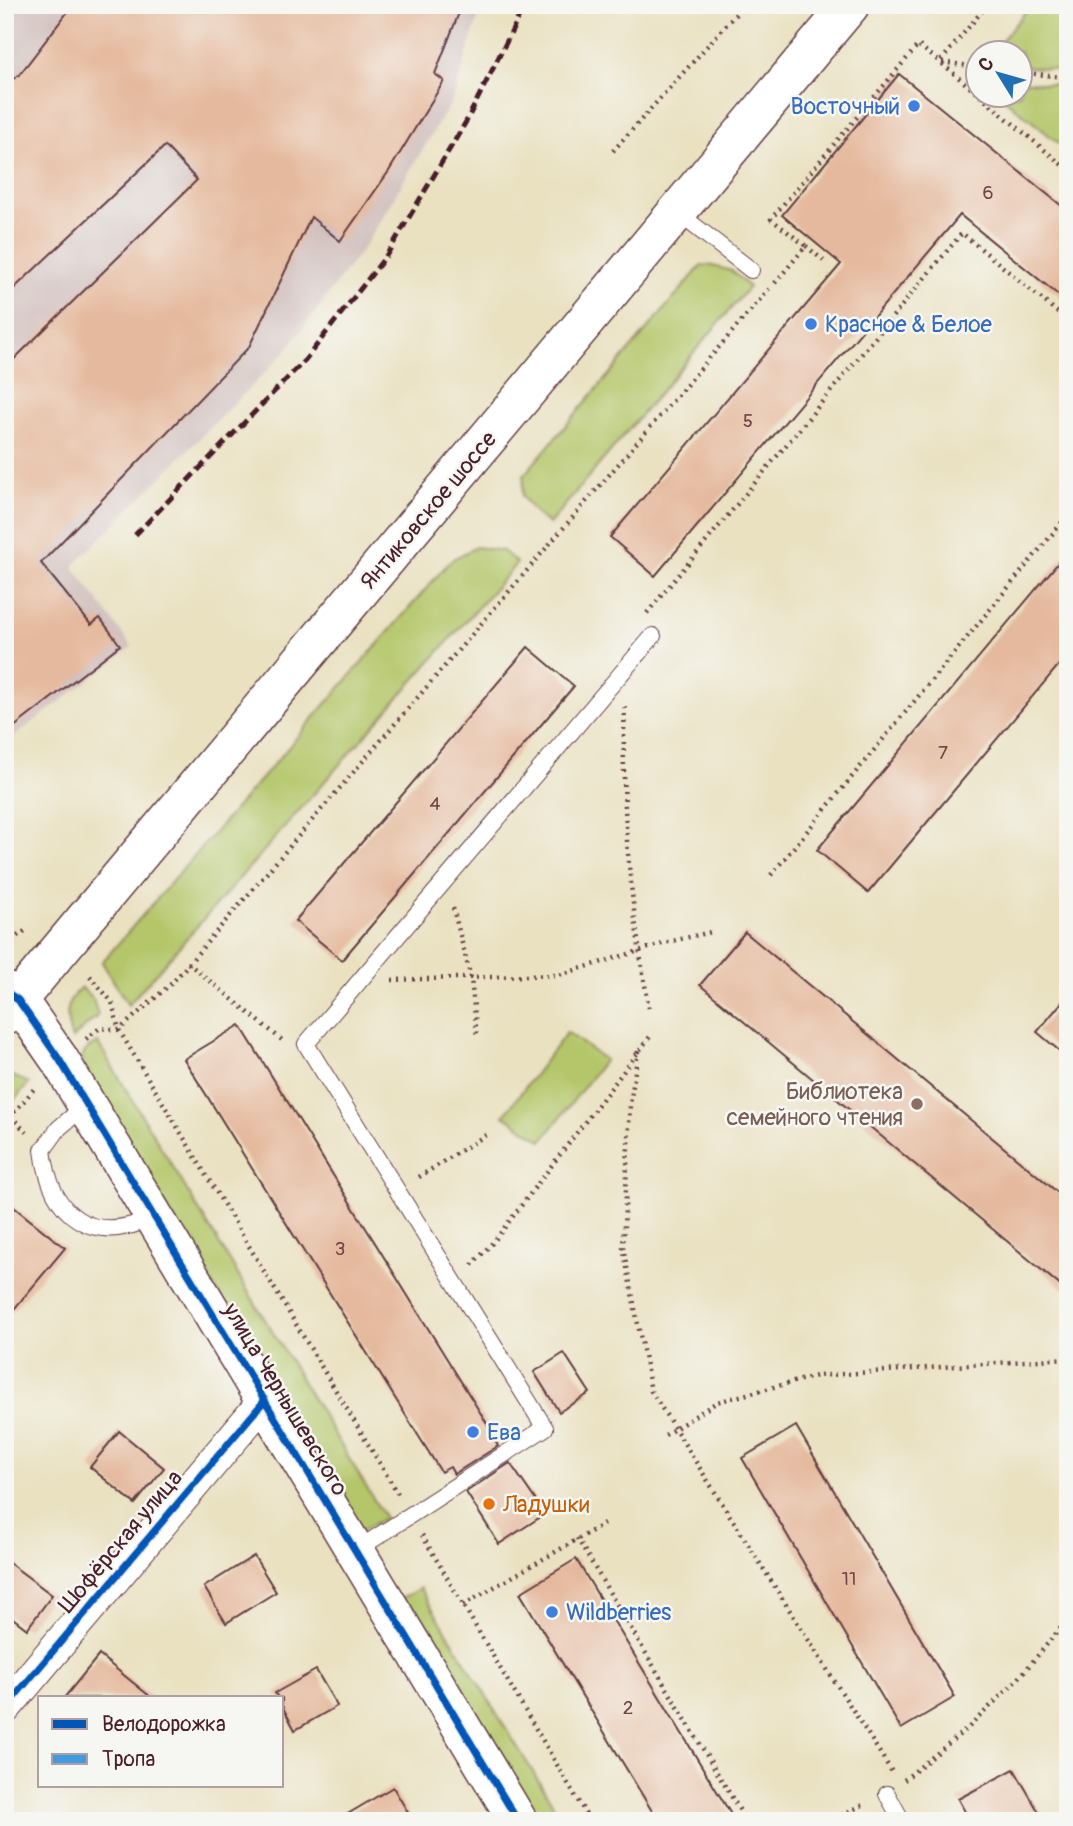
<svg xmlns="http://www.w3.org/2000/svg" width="1073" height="1826" viewBox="0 0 1073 1826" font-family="Pangolin,sans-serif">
  <rect width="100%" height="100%" fill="#f6f6f2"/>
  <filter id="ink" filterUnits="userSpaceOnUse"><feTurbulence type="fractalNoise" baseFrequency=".0143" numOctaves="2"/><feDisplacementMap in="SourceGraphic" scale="14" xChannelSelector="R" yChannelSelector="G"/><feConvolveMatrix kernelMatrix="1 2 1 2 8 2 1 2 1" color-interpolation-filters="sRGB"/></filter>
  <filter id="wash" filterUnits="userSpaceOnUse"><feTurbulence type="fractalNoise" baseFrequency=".00686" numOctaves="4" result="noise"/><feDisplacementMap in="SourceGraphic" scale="28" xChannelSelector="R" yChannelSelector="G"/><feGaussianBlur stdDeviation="1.57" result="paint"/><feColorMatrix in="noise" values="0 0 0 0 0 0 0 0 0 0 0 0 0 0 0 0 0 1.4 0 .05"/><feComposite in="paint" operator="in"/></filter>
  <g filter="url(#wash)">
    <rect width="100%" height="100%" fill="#eae1c1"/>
    <!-- industrial -->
    <path fill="#d1bfbd" d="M5 5H482L453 99 366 244 285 352 73 566 132 647 5 743Z"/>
    <!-- green -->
    <path fill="#b4c669" stroke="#7f724a" stroke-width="2" d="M1031 5H1046L1068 23V71L1021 66 1020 52H992Z
      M1021 81 1068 86V151L1000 95 1020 94Z
      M709 265 732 271 749 287 549 524 536 514 522 496 524 475 701 266Z
      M476 547 503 551 517 563 128 1005 102 962 451 560Z
      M81 987 93 999 98 1015 72 1039C65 1018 64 1002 81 987Z
      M567 1032 605 1060 542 1141 504 1115Z
      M98 1043 385 1518 359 1532 83 1065 81 1057 88 1048Z
      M10 1075 29 1083 5 1111V1077Z
      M420 1588 563 1821H533L399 1600Z"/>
    <g id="blocks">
      <!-- building -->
      <path fill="#e5b99d" d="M73 5H462L435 74 444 81 389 171 340 241 311 217 249 347 41 563 91 625 100 618 120 645 5 734V368L197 180 165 146 5 297V85L20 74Z
        M899 74 1068 211V303L960 215 655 576 610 537 841 264 782 215Z
        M1068 551V654L868 893 817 850Z
        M528 647 574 686 342 960 295 921Z
        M745 932 1068 1201V1292L700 985Z
        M1068 995V1058L1037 1032Z
        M240 1025 496 1438 494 1439 498 1446 454 1474 450 1467 441 1472 184 1059Z
        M5 1200 65 1248 5 1320Z
        M564 1353 590 1393 559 1412 534 1372Z
        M796 1426 955 1697 901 1729 742 1458Z
        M119 1431 164 1468 135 1504 90 1467Z
        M510 1463 545 1514 499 1544 466 1492Z
        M254 1556 276 1592 226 1623 204 1587Z
        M576 1559 735 1821H658L520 1593Z
        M5 1560 52 1595 27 1629 5 1612Z
        M99 1655 152 1698H64Z
        M316 1670 337 1706 295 1730 282 1706V1698H278L275 1693Z
        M1014 1769 1044 1821H970L958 1799Z
        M393 1787 413 1821H336Z"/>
    </g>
  </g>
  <g filter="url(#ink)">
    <use href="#blocks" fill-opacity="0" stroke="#623c42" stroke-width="2"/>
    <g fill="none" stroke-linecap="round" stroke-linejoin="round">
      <!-- service casing -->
      <g stroke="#623c42" stroke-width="18">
        <path id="service" d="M677 212 751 270
          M86 1105 59 1128 43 1150C51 1217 91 1246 154 1217
          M355 1551 545 1428 306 1044 653 636
          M887 1794 902 1821"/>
      </g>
      <!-- minor casing -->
      <g stroke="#623c42" stroke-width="34">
        <path id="minor" d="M5 1708 265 1400"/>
      </g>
      <!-- tertiary casing -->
      <g stroke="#623c42" stroke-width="41">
        <path id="tertiary" d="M5 991 18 1000 59 1059 518 1821"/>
      </g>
      <!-- secondary casing -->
      <g stroke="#623c42" stroke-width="41">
        <path id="secondary" d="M5 1015 850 5"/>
      </g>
      <!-- path -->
      <path stroke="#623c42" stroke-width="4.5" stroke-dasharray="2 5" stroke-linecap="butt" d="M987 5 940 62 1068 170
        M1059 5 1068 12
        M1020 72 1068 78
        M613 151 744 5
        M806 246 825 262
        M775 283 806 246 771 219 918 45 940 62 978 67
        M647 613 962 233 1068 321
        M625 707C620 808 631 908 649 1008
        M771 875 1068 515
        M453 908 471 978 477 1037
        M5 941 8 942 25 931
        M188 963 282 1040
        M90 976 112 1002 119 1030 398 1494
        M392 980 559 975 672 941 711 932
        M86 1039 100 1028 119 1030 173 982 769 289
        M638 1051 630 1105 623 1247 651 1391 892 1772
        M11 1116 27 1133
        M5 1123 34 1089
        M419 1177 489 1133
        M472 1265 495 1240 652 1034
        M665 1435 717 1402 816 1376 1068 1358
        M422 1535 590 1821
        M577 1538 746 1821
        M463 1605 604 1524
        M904 1780 969 1727 1019 1678 1068 1619
        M829 1821 867 1803"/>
      <!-- service -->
      <use href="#service" stroke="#fff" stroke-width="16"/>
      <!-- minor -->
      <use href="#minor" stroke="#fff" stroke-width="32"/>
      <!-- tertiary -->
      <use href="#tertiary" stroke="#fff" stroke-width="38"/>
      <!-- secondary -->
      <use href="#secondary" stroke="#fff" stroke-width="38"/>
      <!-- rail -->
      <path stroke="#4a1f2b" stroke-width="5" stroke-dasharray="10 5" stroke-linecap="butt" d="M135 535 305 360 386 256 467 120 525 5"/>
      <!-- quiet -->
      <path stroke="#409be1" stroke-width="5" stroke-dasharray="10 5" stroke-linecap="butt" d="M1068 1672 1066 1703 1068 1739"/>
      <!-- cycleway casing -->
      <g stroke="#f6f6f2" stroke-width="11">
        <path id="cycleway" d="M5 991 18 1000 59 1059 518 1821
          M5 1708 265 1400"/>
      </g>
      <!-- cycleway -->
      <use href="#cycleway" stroke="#0057b8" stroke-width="7"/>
    </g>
  </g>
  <!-- markers -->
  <g fill="#3f7fe0" stroke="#f6f6f2" stroke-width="2.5">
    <circle cx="914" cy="106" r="7"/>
    <circle cx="811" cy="324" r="7"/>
    <circle cx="473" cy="1432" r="7"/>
    <circle cx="552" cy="1612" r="7"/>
  </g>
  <circle fill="#8d6e63" stroke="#f6f6f2" stroke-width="2.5" cx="917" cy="1104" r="7"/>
  <circle fill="#e8710a" stroke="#f6f6f2" stroke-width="2.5" cx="489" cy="1504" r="7"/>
  <g text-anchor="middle" stroke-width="5" stroke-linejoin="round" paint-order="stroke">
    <!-- number labels -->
    <g font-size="19" fill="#714648">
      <text x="988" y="199">6</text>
      <text x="748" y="427">5</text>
      <text x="943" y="759">7</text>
      <text x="435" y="810">4</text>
      <text x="340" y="1255">3</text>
      <text x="849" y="1585">11</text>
      <text x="628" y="1714">2</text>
    </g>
    <!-- shop labels -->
    <g font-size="23" fill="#366cbe" stroke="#f6f6f2" text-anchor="start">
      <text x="900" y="114" text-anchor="end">Восточный</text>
      <text x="825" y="332">Красное &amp; Белое</text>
      <text x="487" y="1440">Ева</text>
      <text x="566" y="1620">Wildberries</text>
    </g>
    <!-- street labels -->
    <g font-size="23" fill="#4a1f2b" stroke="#f6f6f2">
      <text transform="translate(428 510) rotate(-50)" y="8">Янтиковское шоссе</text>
      <text transform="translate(286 1399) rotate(59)" y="8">улица Чернышевского</text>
      <text transform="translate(120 1541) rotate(-50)" y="8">Шофёрская улица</text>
    </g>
    <!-- education labels -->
    <g font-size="23" fill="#785e54" stroke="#f6f6f2" text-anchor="end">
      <text x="903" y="1099">Библиотека<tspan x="903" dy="26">семейного чтения</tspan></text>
    </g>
    <!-- food labels -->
    <g font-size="23" fill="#c56008" stroke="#f6f6f2" text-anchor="start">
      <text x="503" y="1512">Ладушки</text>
    </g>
  </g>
  <!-- margin -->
  <rect width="1073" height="1826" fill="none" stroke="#f6f6f2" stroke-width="28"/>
  <!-- legend -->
  <rect x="38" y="1696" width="245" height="91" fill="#f6f6f2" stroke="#b1a0a2" stroke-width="2"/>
  <rect x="52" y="1719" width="35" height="10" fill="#0057b8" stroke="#b1a0a2" stroke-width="2"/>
  <text x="102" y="1731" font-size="21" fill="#4a1f2b">Велодорожка</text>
  <rect x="52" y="1754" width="35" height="10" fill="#409be1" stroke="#b1a0a2" stroke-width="2"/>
  <text x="102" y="1766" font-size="21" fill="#4a1f2b">Тропа</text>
  <!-- north arrow -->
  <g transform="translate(999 74) rotate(307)"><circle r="33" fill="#f6f6f2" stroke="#b1a0a2" stroke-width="2"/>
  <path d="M0-5L12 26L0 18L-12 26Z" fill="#1f6fb2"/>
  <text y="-10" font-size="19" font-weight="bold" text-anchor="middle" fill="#4a1f2b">С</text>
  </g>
</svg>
